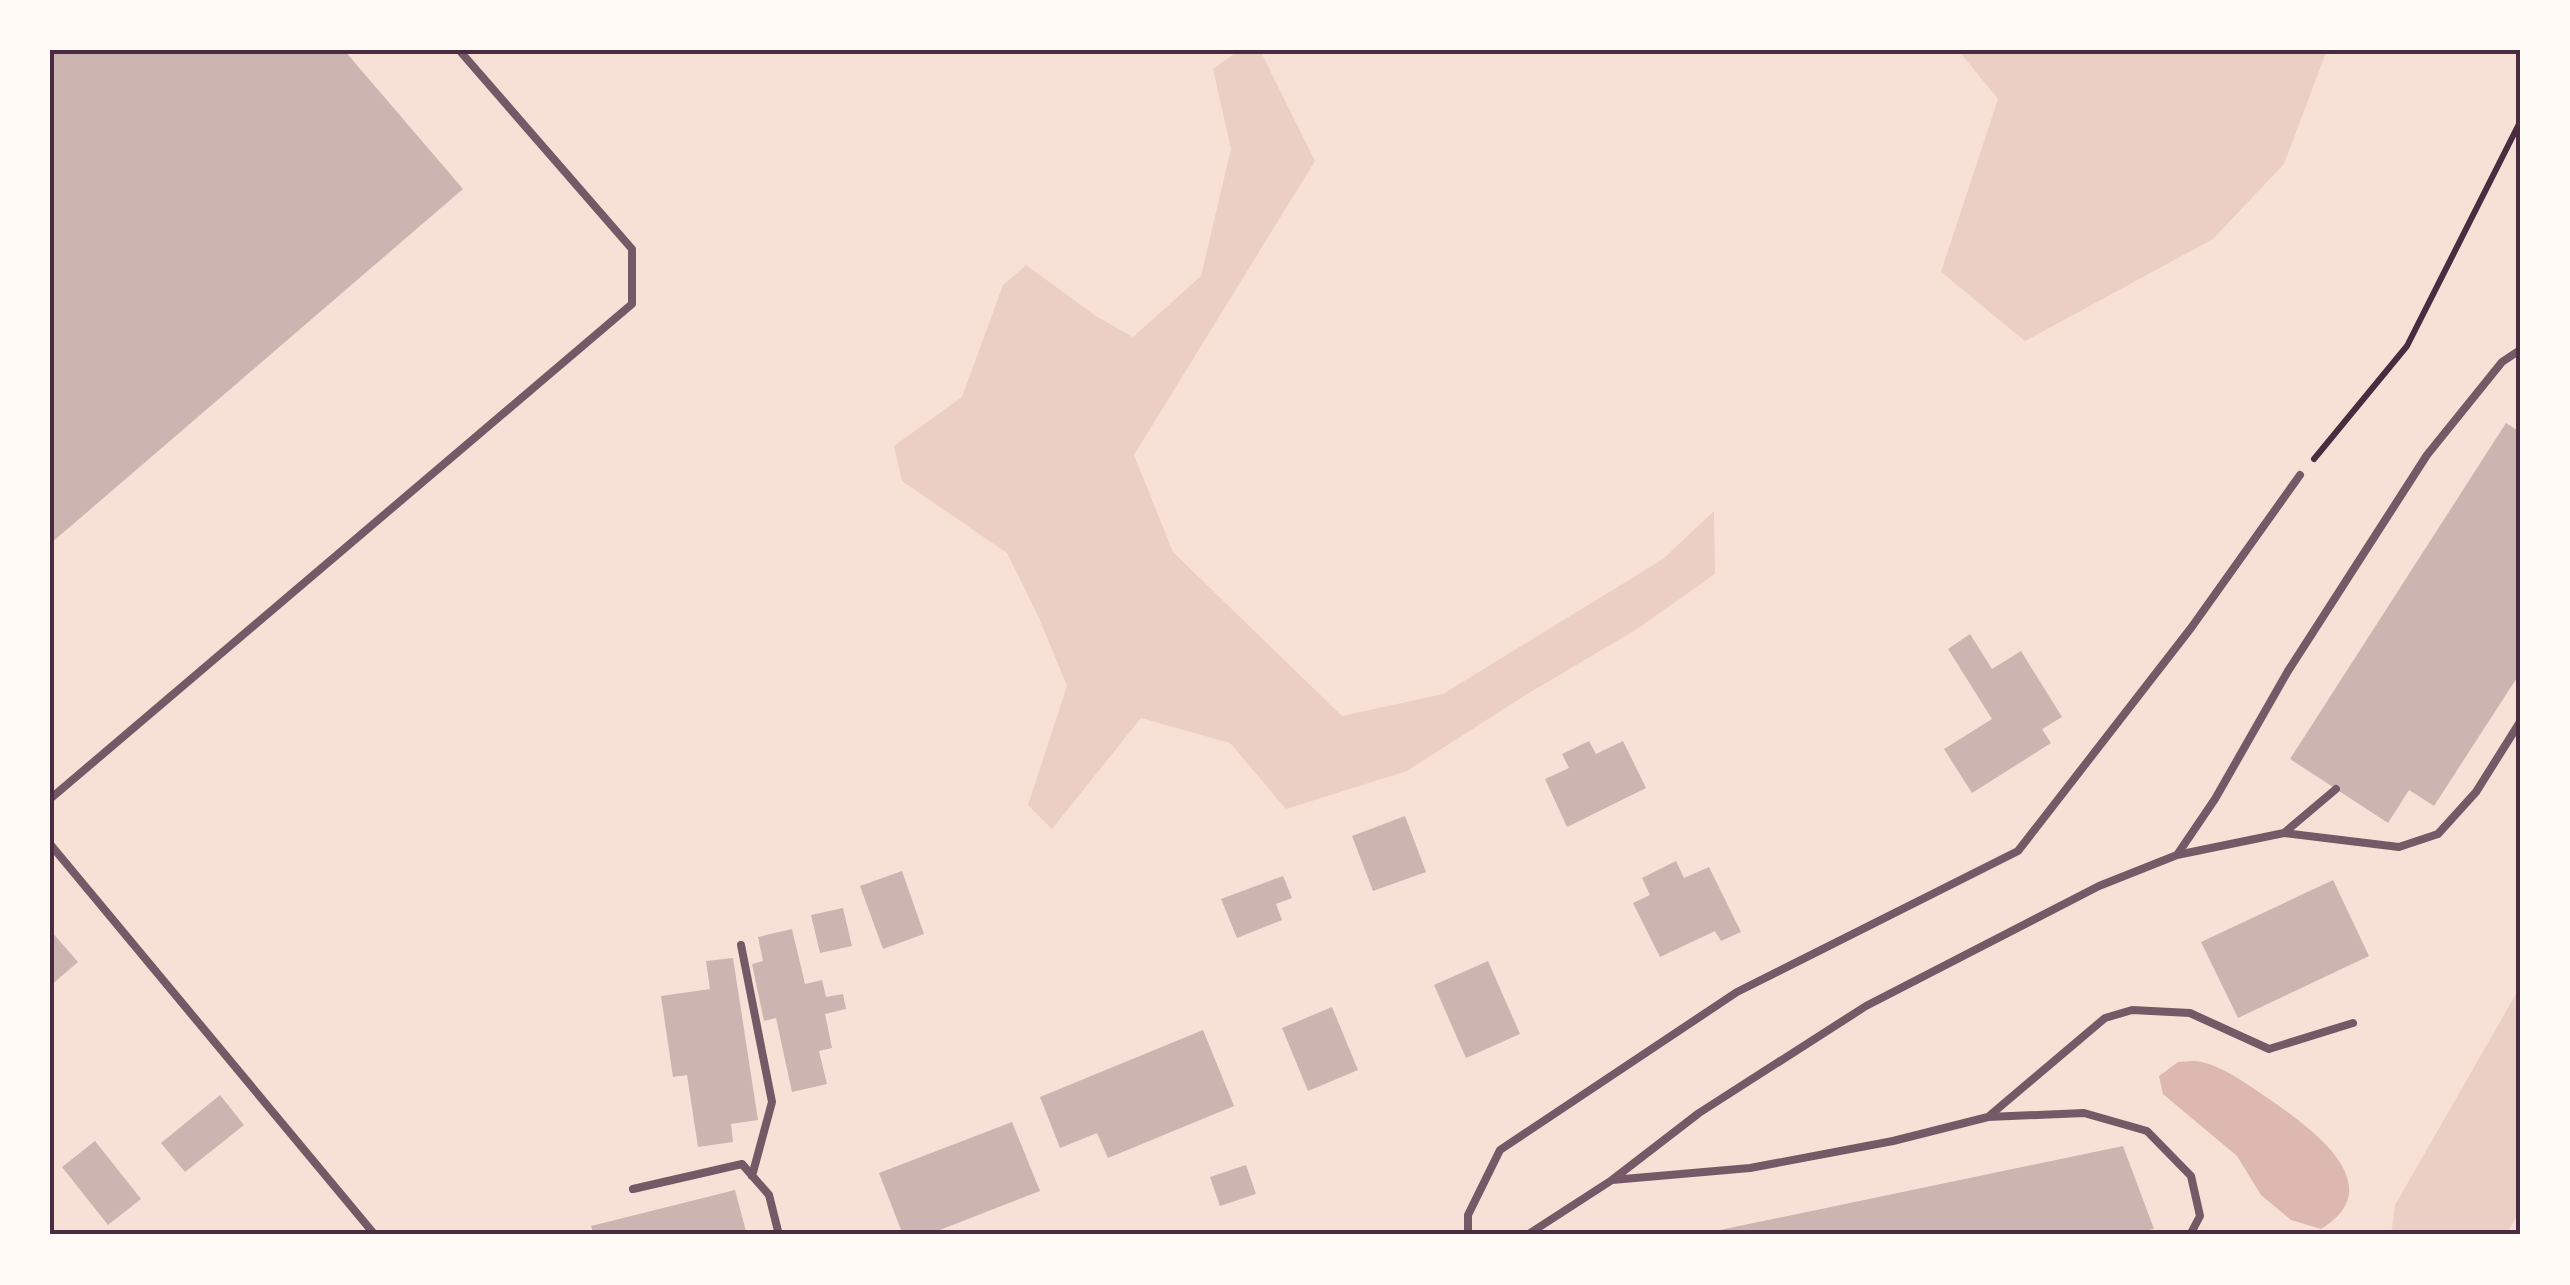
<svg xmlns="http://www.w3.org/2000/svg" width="2570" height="1285" viewBox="0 0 2570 1285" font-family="'Fira Sans Condensed',sans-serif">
  <rect width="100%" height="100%" fill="#f7e1d7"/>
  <!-- green -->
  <path fill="#ebcfc5" d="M1239 50H1260L1315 161 1134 455 1173 552 1342 716 1443 694 1663 559 1714 511 1715 574 1637 629 1524 696 1407 771 1286 809 1230 743 1141 718 1052 829 1028 805 1067 686 1039 618 1007 553 902 481 894 446 962 397 1003 285 1026 265 1096 316 1133 337 1201 276 1231 149 1213 69Z
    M1958 50H2327L2284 164 2213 239 2025 341 1941 272 1998 99Z
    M2520 987V1211L2506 1235H2391L2395 1205Z"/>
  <!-- water -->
  <path fill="#dcb8b0" d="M2178 1062C2185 1062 2194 1060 2201 1062 2223 1066 2250 1086 2269 1099 2309 1127 2393 1185 2321 1229L2291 1220 2261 1195 2237 1156 2163 1094 2159 1076Z"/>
  <!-- building -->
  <path fill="#ccb4b1" d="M50 50H344L463 189 50 544Z
    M2506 423 2520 432V673L2434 806 2409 790 2388 823 2290 759Z
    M1970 634 1992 669 2021 651 2062 717 2042 729 2051 743 1972 793 1944 749 1992 719 1948 649Z
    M1589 741 1596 754 1623 741 1646 788 1567 827 1545 779 1569 768 1562 754Z
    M1405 816 1426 872 1373 891 1352 836Z
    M1676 861 1684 878 1709 867 1741 932 1721 941 1715 931 1660 957 1633 903 1650 895 1642 878Z
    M902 871 924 934 883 949 860 886Z
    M1283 876 1292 898 1276 904 1282 920 1237 938 1221 899Z
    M2333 880 2369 956 2238 1018 2201 942Z
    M843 908 852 946 820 953 811 915Z
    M792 929 805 984 822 980 826 997 843 994 846 1009 825 1014 832 1048 819 1051 827 1084 792 1092 776 1018 764 1021 752 964 763 961 758 937Z
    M50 930 78 962 50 986Z
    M733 958 758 1120 731 1124 733 1142 698 1147 687 1075 673 1077 661 996 710 989 706 961Z
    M1488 961 1520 1034 1466 1058 1434 985Z
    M1332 1007 1358 1070 1308 1091 1282 1028Z
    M1203 1030 1234 1106 1108 1158 1097 1133 1060 1148 1040 1097Z
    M220 1095 244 1125 185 1172 161 1143Z
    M1012 1122 1040 1191 927 1235H903L879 1173Z
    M95 1141 141 1199 108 1225 62 1167Z
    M2123 1146 2154 1229 2125 1235H1696Z
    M1246 1165 1256 1194 1220 1206 1210 1177Z
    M735 1190 747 1235H594L591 1226Z"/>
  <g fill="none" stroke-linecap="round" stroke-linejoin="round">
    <!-- path -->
    <path stroke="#4a2c40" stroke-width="6" d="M2314 459 2407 346 2520 122"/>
    <!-- service -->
    <path stroke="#755966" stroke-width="8" d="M50 799 632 304V249L459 50
      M2284 833 2399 847 2438 834 2476 792 2520 722
      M50 844 375 1235
      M2177 855 2284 833 2336 789
      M741 945 772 1102 752 1176
      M1988 1117 2084 1113 2147 1131 2191 1176 2200 1216 2190 1235
      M1612 1180 1699 1113 1866 1006 2099 886 2177 855 2215 799 2288 671 2427 455 2502 362 2520 350
      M633 1189 742 1164 769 1195 779 1235
      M1468 1235V1215L1500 1150 1737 992 2018 851 2191 628 2300 475
      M1527 1235 1612 1180 1750 1168 1893 1141 1988 1117 2105 1018 2132 1010 2190 1013 2269 1049 2353 1023"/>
  </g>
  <!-- border -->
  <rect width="2570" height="1285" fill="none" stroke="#fffaf5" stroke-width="105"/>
  <rect x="52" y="52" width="2466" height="1180" fill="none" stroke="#4a2c40" stroke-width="4"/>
</svg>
